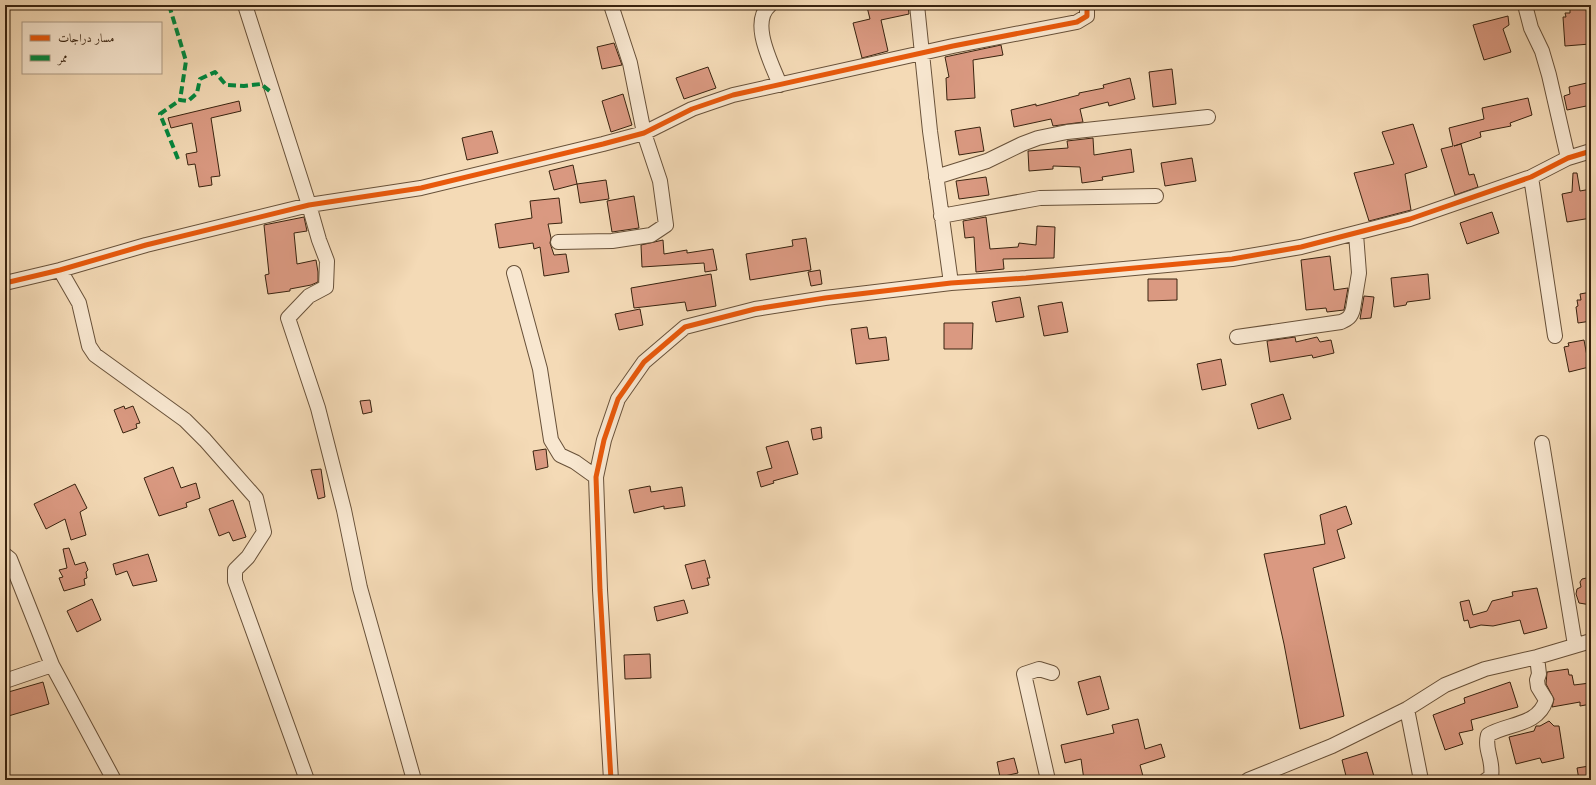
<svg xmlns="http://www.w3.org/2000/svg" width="1596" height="785" viewBox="0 0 1596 785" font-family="'Old Standard TT',Amiri,serif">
  <rect width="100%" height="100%" fill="#f4dab6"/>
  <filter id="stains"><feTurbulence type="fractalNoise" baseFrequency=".005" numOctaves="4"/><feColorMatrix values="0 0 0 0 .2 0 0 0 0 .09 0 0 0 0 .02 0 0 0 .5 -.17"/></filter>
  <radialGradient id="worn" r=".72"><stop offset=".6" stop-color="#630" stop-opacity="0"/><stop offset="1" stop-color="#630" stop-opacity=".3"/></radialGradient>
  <!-- building -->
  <path fill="#da9981" stroke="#39230f" d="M879 5H908L909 14 881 20 888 51 862 58 853 23 870 19 867 7Z
    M1586 8 1590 44 1565 46 1563 17H1566L1565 13H1570V9Z
    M1508 16 1509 25 1503 29 1511 52 1484 60 1473 25Z
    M614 43 622 65 602 69 597 47Z
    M1001 45 1003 55 973 60 975 98 947 100 946 78 949 77 945 57Z
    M708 67 716 88 684 99 676 78Z
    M1172 69 1176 104 1153 107 1149 72Z
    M1130 78 1135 99 1109 106 1108 102 1080 109 1083 122 1053 126 1051 119 1014 127 1011 110 1036 104V106L1079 95V93L1104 88 1103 85Z
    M1591 82V105L1567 110 1564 96 1570 94 1569 87Z
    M623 94 632 125 611 132 602 101Z
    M1528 98 1532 115 1510 123 1511 126 1480 132 1481 137 1454 146 1461 144 1469 175 1474 174 1478 187 1455 195 1441 149 1453 146 1449 128 1484 119 1482 108Z
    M239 101 241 111 211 118 220 176 211 177 212 185 199 187 195 164 188 165 186 154 197 152 192 123 171 128 168 118Z
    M1413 124 1427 167 1405 174 1411 210 1369 221 1354 173 1394 164 1382 132Z
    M980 127 984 151 959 155 955 131Z
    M492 131 498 153 467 160 462 138Z
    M1093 138 1094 155 1131 149 1134 172 1102 177 1103 180 1082 183 1080 167 1053 166V169L1029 171 1028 151 1068 148 1067 141Z
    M1192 158 1196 181 1165 186 1161 163Z
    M573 165 577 184 554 190 549 171Z
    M1573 173H1577L1580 191 1591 189V218L1567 222 1562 194 1572 192Z
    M986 177 989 195 959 199 956 181Z
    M606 180 609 199 580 203 577 184Z
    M634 196 639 228 612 232 607 201Z
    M559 198 562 223 548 224 551 238 550 243 554 255 566 254 569 272 544 276 540 247 534 249 533 243 499 248 495 224 532 218 530 201Z
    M1492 212 1499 233 1467 244 1460 223Z
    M304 217 307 231 294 233 297 264 316 260 318 272V282L311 285 290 289V291L268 294 265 275 269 274 264 225Z
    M986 217 990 249 1018 247 1019 243 1036 245 1037 226 1055 227 1054 258 1003 259 1004 269 976 272 974 237 965 238 963 221Z
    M806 238 811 270 750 280 746 254 793 246 792 240Z
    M663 240 664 254 687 250V253L713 249 717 270 705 272 704 263 642 267 641 245Z
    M1330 256 1334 290 1348 288 1344 310 1327 312 1326 308 1306 310 1301 260Z
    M820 270 822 284 811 286 808 272Z
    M711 274 716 306 687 311 685 302 634 308 631 288Z
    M1428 274 1430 299 1407 302 1406 305 1394 307 1391 278Z
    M1148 279H1177V300L1148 301Z
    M1591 292V321L1578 323 1576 307 1578 306 1577 300H1581L1580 294Z
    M1364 296 1374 297 1371 318 1360 319Z
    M1020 297 1024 317 996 322 992 302Z
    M1062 302 1068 332 1044 336 1038 306Z
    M640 309 643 325 619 330 615 314Z
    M944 323H973L972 349H944Z
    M867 327 869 339 886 337 889 360 856 364 851 329Z
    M1295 337 1296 342 1317 337 1320 342 1331 340 1334 353 1313 358 1312 355 1270 362 1267 341Z
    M1584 340 1589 367 1569 372 1564 347 1569 346 1568 343Z
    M1221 359 1226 385 1202 390 1197 364Z
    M1283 394 1291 419 1258 429 1251 404Z
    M370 400 372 412 363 414 360 401Z
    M124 406 125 409 133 406 140 423 136 424 137 428 123 433 114 410Z
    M821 427 822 438 813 440 811 429Z
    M788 441 798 474 773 481 774 483 761 487 757 472 772 468 766 447Z
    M546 449 548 467 536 470 533 451Z
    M173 467 181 488 196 483 200 498 186 503 187 507 159 516 144 478Z
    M321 469 325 497 318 499 311 470Z
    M75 484 87 508 80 512 86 535 71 540 65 519 46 529 34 504Z
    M650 486 651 492 682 487 685 506 664 509V506L634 513 629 490Z
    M233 500 246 537 233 541 229 532 219 536 209 509Z
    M1346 506 1352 524 1337 530 1345 558 1313 568 1344 716 1300 729 1284 644 1264 554 1325 544 1320 515Z
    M69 548 75 565 85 562 88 570 86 572 87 578 84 579 85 585 64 591 59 578 63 577 59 570 67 568 63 549Z
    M148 554 157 581 133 586 127 571 116 575 113 564Z
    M705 560 710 578H707L709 585 692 589 685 565Z
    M1591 577V605L1579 603 1576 594 1577 589 1581 587 1580 582 1582 579Z
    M1537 588 1547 628 1524 634 1520 620 1493 626 1481 625 1470 628 1468 620 1464 621 1460 602 1469 600 1473 615 1487 611 1492 601 1513 596 1512 592Z
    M92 599 101 620 77 632 67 611Z
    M684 600 688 613 657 621 654 607Z
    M650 654 651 678 625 679 624 655Z
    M1568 669 1569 675H1572L1574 685 1590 683 1591 704 1580 706V702L1552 707 1554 699 1546 684 1547 672Z
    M1100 676 1109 709 1087 715 1078 682Z
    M43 682 49 704 5 717V693Z
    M1510 682 1518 707 1471 720 1473 730 1459 733 1463 744 1445 750 1433 715 1465 703 1464 698Z
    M1138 719 1145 749 1161 744 1165 757 1140 765 1144 780H1084L1081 759 1065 763 1061 745 1114 733 1112 725Z
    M1549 721 1554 726H1559L1564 758 1542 763 1540 758 1516 764 1509 737 1534 731 1536 726H1540Z
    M1367 752 1375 780H1347L1342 760Z
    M1014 758 1018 773 1000 777 997 762Z
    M1589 766V770H1591V780H1579L1577 768Z"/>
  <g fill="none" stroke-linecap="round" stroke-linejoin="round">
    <!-- minor casing -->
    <g stroke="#685139" stroke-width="16">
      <path id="minor" d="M245 5 309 205 319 240 327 261 326 287 309 296 288 318 318 408 344 510 360 588 414 780
        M770 5C749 22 772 64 780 85
        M917 5 930 131 951 283
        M1525 5 1531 28 1542 51 1549 75 1568 158
        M936 177 987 161 1022 144 1038 138 1067 132 1208 117
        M1531 177 1555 336
        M941 216 1040 198 1156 196
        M558 242 612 241 651 235 666 225 660 181 644 133 630 63 611 5
        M60 270 79 303 89 346 95 355 185 420 205 440 256 498 264 532 248 557 235 570V581L307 780
        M514 273 540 369 551 440 560 455 575 462 596 477
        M5 283 60 270 146 245 309 205 421 188 603 144 644 133 692 109 733 95 953 46 1077 22 1087 16V5
        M1237 337 1341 322C1348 319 1351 317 1353 309L1359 273 1356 234
        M1542 443 1575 645
        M5 555 10 559 52 665 114 780
        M5 681 52 665
        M1407 709 1421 780
        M611 780 600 590 596 477 604 440 618 399 644 362 685 327 755 309 825 298 951 283 1026 278 1232 259 1301 247 1410 219 1531 177 1568 158 1591 151
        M1048 780 1024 674 1039 669 1052 673
        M1248 780 1332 746 1407 709 1445 685 1485 669 1537 657 1591 641
        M1486 780 1491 777C1494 760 1484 750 1488 735 1508 723 1538 726 1546 700L1538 687 1537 680 1539 674 1537 657"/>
    </g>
    <!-- minor -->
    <use href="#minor" stroke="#f8e7d0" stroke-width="14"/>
    <!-- quiet -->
    <path stroke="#00873e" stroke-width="4" stroke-dasharray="8 4" stroke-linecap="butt" d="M169 5 186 61 180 100 188 101 197 93 200 79 215 72 226 85 244 86 261 84 272 93
      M178 159 160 114 180 100"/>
    <!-- cycleway casing -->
    <g stroke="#f8e7d0" stroke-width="8">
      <path id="cycleway" d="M5 283 60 270 146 245 309 205 421 188 603 144 644 133 692 109 733 95 953 46 1077 22 1087 16V5
        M611 780 600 590 596 477 604 440 618 399 644 362 685 327 755 309 825 298 951 283 1026 278 1232 259 1301 247 1410 219 1531 177 1568 158 1591 151"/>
    </g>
    <!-- cycleway -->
    <use href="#cycleway" stroke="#e8590c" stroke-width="5"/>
  </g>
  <!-- margin -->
  <rect width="1596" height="785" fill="none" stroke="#f4dab6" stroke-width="20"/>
  <rect x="6" y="6" width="1584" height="773" fill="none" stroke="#39230f" stroke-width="2"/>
  <rect x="10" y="10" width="1576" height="765" fill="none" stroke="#39230f"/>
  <!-- legend -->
  <rect x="22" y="22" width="140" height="52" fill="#f8e7d0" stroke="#ac9983"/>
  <rect x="30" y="35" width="20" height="6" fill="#e8590c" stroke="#ac9983"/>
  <text x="58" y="42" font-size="12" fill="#39230f">مسار دراجات</text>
  <rect x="30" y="55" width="20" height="6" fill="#00873e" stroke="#ac9983"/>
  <text x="58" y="62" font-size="12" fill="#39230f">ممر</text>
  <rect width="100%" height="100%" filter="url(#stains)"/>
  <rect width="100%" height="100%" fill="url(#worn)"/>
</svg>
